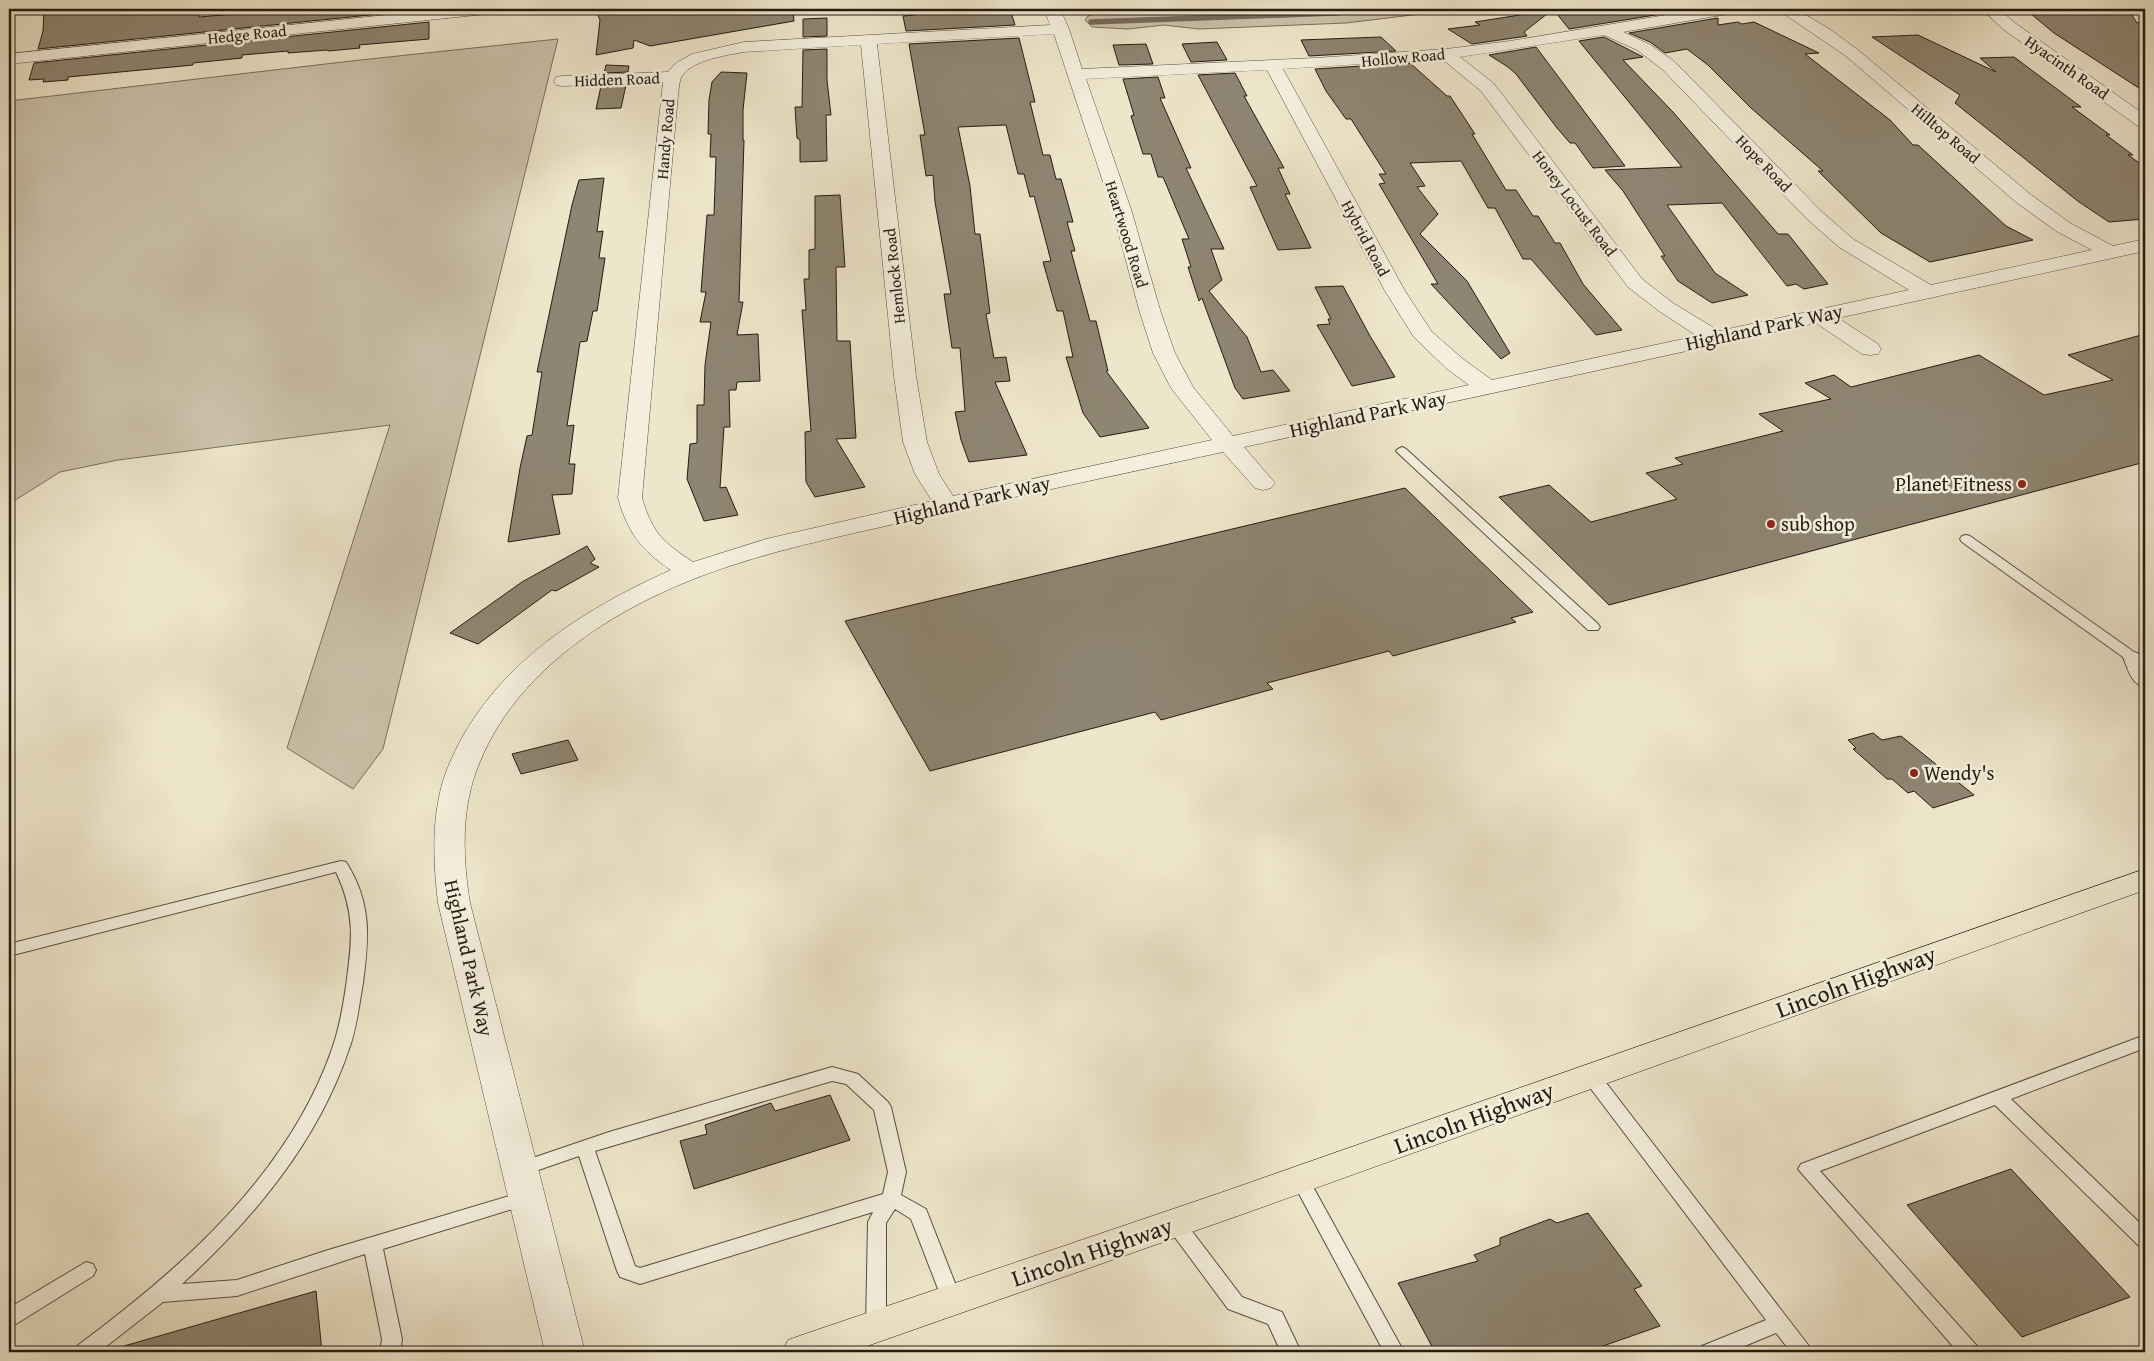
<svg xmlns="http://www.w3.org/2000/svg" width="2154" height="1361" viewBox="0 0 2154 1361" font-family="'Gentium Book Plus',serif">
  <rect width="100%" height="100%" fill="#eee6cb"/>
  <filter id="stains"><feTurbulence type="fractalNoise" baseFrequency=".004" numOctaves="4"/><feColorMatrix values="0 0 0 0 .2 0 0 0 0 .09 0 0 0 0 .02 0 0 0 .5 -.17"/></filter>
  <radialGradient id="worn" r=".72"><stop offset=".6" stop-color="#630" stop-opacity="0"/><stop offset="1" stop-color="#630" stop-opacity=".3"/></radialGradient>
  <!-- green -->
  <path fill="#ccc3ac" stroke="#786f5f" d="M1211 9H1462L1346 23 1199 29 1164 25 1128 29 1092 27 1085 20 1088 16 1101 12H1203Z
    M558 39 383 749 353 789 287 748 390 425 118 460 60 472 9 504V101L351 61Z"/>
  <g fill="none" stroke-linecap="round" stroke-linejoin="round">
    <!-- stream -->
    <path stroke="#756b5b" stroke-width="5.5" d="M1091 22 1335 13 1373 9"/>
  </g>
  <!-- building -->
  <path fill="#8e8572" stroke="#251b12" d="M44 9H198L199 17 294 9H428L38 49 43 31Z
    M595 9H793L794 21 650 46 634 40 633 48 596 55 600 20Z
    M1010 9 1015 25 906 31 903 16 915 15V13Z
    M1553 9H1692L1569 29Z
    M2025 9H2128L2137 23 2145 22V92L2054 33Z
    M1552 10 1524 32 1527 36 1472 44 1448 29 1480 25 1475 22Z
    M827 18V36L803 37V19Z
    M1718 18V25L1738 22 1742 24 1754 22 1819 53 1805 54 1890 120 1913 145H1918L2006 226 2033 240 1930 262 1881 233 1818 171H1823L1751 108 1708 65 1687 49 1665 53 1650 42 1629 33Z
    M429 22V39L359 45 360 48 328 51 327 50 288 53V51L242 55V58L193 63V65L68 77V80L43 82 44 79 29 80 34 63Z
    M1918 35 1996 72 1980 58 2014 57 2081 107H2072L2110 135H2106L2133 155H2128L2145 167V219L2109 222 2079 202 1955 103 1960 95 1872 37Z
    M1381 37 1396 51 1309 56 1301 40Z
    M1604 37 1643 57 1623 60 1673 112 1778 234H1788L1828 284 1804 289 1796 284 1787 286 1722 203 1667 205 1715 273 1748 295 1712 303 1678 281 1661 256H1665L1623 191 1605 170 1682 167 1579 41Z
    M1019 38 1035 102H1030L1043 155H1050L1056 179H1061L1073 222H1067L1075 251H1071L1090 321H1096L1108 371H1106L1149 428 1100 437 1083 413 1066 357H1073L1063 311H1057L1043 262 1051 261 1034 196 1030 197 1024 174H1018L1006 125 958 127 970 186 975 234H980L990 313 986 314 994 358 1006 357 1010 381 995 382 1027 455 969 462 961 440 955 412 965 411 960 348H952L944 294H951L935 202 933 175 926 176 920 135H925L909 44Z
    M1217 42 1227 60 1191 62 1182 44Z
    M1146 44 1153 64 1119 65 1113 45Z
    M1536 47 1625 166 1593 168 1575 143H1570L1557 128 1516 74 1508 67 1489 55Z
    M827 49V80L831 115H826L827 161 800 162V140L797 138 795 107H802L803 50Z
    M1410 63 1447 96H1450L1475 134H1472L1506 190H1516L1533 216H1538L1555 243H1560L1583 284 1622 330 1596 335 1531 259H1523L1495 208H1488L1461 161 1410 163 1425 186 1417 187 1438 214 1420 234 1467 281 1510 353 1501 359 1431 284H1438L1379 184 1385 183 1379 174H1386L1351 119H1346L1326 91 1315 69Z
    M606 65 629 66 628 72 604 73Z
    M721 72 747 73 743 110V140H744L739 302H743L737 335 758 334 760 381 737 382 736 390H729L730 427H724L720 488 726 487 738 515 704 521 687 479 690 444 697 443V405H704L705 365 711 322H700L706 292H701L707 215H714L716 157H710L711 134H708L709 100 712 82Z
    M1235 73 1247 96H1244L1284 168H1278L1290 194H1285L1311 248 1278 250 1250 187 1257 186 1198 75Z
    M1158 77 1165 98H1160L1191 168H1186L1224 249H1211L1222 280 1209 291 1247 337 1261 372 1273 370 1290 391 1243 399 1235 388 1202 298 1199 301 1188 267H1191L1182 239H1189L1163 177H1158L1151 154H1143L1131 116 1134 115 1123 79Z
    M626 85 621 108 596 109 601 86Z
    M604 178 597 232 603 231 599 258H605L597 311H593L587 341 580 342 567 426 574 425 569 464H575L572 494 552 495 560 534 508 542 520 468 527 436 532 435 542 372H537L572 205 579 180Z
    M840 195 845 267H836L837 341H850L856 438 836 439 865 487 815 497 806 482 805 432 811 431 802 310H806L804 279H809V250L815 249V196Z
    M1343 286 1370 336 1395 377 1352 386 1317 325 1330 324 1328 319H1331L1315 287Z
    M2145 334V462L1609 605 1499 497 1549 485 1591 522 1677 499 1646 473 1683 464 1675 458 1783 431 1759 414 1831 399 1805 383 1834 375 1851 387 1979 355 2044 395 2113 380 2068 355Z
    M1405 488 1533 612 1511 618 1516 622 1393 656 1389 651 1267 683 1273 689 1161 720 1155 712 930 771 845 621Z
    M587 546 595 559 590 563 599 567 556 591 552 590 478 644 450 633 522 582Z
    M1873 733 1882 740 1901 736 1974 795 1933 808 1914 791 1908 793 1892 779H1887L1853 749 1856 748 1848 740Z
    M568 740 578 760 521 774 512 754Z
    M830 1095 850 1140 694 1189 680 1141 707 1134 705 1125 771 1103 775 1111Z
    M2011 1169 2130 1297 2022 1337 1907 1205Z
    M1588 1213 1642 1286 1634 1289 1660 1326 1586 1352H1435L1398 1283 1478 1261 1474 1255 1500 1245V1238L1550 1219 1557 1223Z
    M316 1291 322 1352H125L124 1346Z"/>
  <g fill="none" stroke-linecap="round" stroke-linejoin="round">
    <!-- lane casing -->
    <g stroke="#574e40" stroke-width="2">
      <path id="lane" d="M1402 447 1406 449 1598 624 1600 627 1598 630H1588L1398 453 1396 451 1398 449Z
        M1966 535 1970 536 2134 652 2145 656V665L2139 664 2145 676V687C2131 684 2128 669 2123 657L1962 542 1960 539 1962 536Z
        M341 861 346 862C372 903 369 937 363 983 359 1005 357 1028 349 1049 318 1142 253 1219 182 1284L237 1280 325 1251 526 1191 532 1193 535 1198 532 1203 383 1249 402 1339 400 1352H380L382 1339 365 1254 237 1296 163 1302 99 1352H74L77 1346C181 1269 288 1175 332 1049 339 1029 343 1007 346 986 352 942 356 914 336 872L9 956V944Z
        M2145 1035V1048L2011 1099 2145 1228V1248L2138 1245 1995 1105 1820 1171 1977 1346 1980 1352H1958L1798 1169 1801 1164Z
        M832 1067 858 1074 888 1102 891 1107 906 1172 901 1195 926 1209 962 1301 959 1307 952 1309 945 1307 911 1219 895 1209 886 1223V1326L883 1332 876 1334 869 1332 866 1326 868 1222 873 1212 640 1284 620 1277 617 1271 579 1156 521 1176 515 1174 512 1169 515 1164 609 1132ZM832 1081 846 1084 874 1110 888 1172 883 1194 640 1268 635 1266 595 1151Z
        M1591 1069 1597 1071 1809 1346 1812 1352H1791L1776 1333 1730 1352H1699L1702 1346 1766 1320 1585 1081 1582 1076 1585 1071Z
        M1300 1172 1306 1174 1404 1352H1384L1291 1179 1294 1174Z
        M1175 1215 1182 1218 1242 1297 1282 1312 1301 1352H1281L1268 1324 1228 1309 1168 1228 1166 1223 1168 1218Z
        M86 1262 93 1264 96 1270 93 1276 16 1324 9 1326V1308Z"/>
    </g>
    <!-- street casing -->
    <g stroke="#574e40" stroke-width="1">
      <path id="street" d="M444 9H494L491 12 486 14 9 64V54Z
        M1044 9H1060L1069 29 1082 69 1315 58 1446 49 1510 41 1702 9H1736L1733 12 1728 14 1623 32 1649 44 1674 61 1821 211 1853 239 1931 285 2092 250 2056 231 2016 202 1846 56 1777 9H1796L1831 30 1858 50 2030 194 2070 223 2113 246 2145 239V251L1838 318 1878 344 1881 349 1878 354 1870 355 1862 354 1816 323 1244 447 1275 483 1271 488 1263 490 1255 488 1223 452C1122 474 1021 495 921 518 857 533 793 545 730 566 628 599 514 665 476 772 461 813 463 860 470 903L585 1352H545L438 903C433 860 431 813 446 772 485 671 577 612 671 570 641 550 628 533 618 498L663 82 562 86 556 85 554 81 556 77 562 76 668 72 676 63 692 54 744 42 1050 25ZM1054 34 1112 209 1140 313 1153 353 1171 388 1212 440 953 496 939 474 927 442 916 376 877 44ZM1604 35 1637 50 1662 69 1807 219 1839 247 1909 290 1719 331 1673 303 1642 279 1502 94 1493 83 1460 57ZM861 45 894 376 903 442 915 474 932 501 766 539 693 562C663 542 653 534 642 498L678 95C679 89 679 81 682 76 692 60 727 55 744 52ZM1442 59 1481 91 1628 287 1659 311 1697 336 1492 380 1463 359 1432 332 1405 291 1283 69ZM1267 70 1385 291 1413 336 1447 369 1469 385 1233 436 1193 387 1175 353 1161 313 1131 209 1086 79Z
        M1982 9H1999L2015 23 2145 115V128L2139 127 2003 29Z"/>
    </g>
    <!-- primary casing -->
    <g stroke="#251b12" stroke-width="1">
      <path id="primary" d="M2145 869V890L1246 1213 850 1352H782L788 1340 802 1335 1220 1193Z"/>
    </g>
    <!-- lane -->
    <use href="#lane" fill="#f4efdd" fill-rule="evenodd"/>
    <!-- street -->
    <use href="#street" fill="#f4efdd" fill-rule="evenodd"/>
    <!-- primary -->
    <use href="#primary" fill="#eee6cb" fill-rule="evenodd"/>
  </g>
  <!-- markers -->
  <g fill="#8f2418" stroke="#f4efdd" stroke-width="2">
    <circle cx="2022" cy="484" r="5"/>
    <circle cx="1771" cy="524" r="5"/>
    <circle cx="1914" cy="773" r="5"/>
  </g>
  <g text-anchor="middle" stroke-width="5" stroke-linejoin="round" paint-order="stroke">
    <!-- far-street labels -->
    <g font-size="16" fill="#251b12" stroke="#f4efdd">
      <text transform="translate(247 34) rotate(-6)" y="6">Hedge Road</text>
      <text transform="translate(1403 57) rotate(-5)" y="6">Hollow Road</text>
      <text transform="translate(2067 67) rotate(35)" y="6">Hyacinth Road</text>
      <text transform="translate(617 79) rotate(-2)" y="6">Hidden Road</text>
      <text transform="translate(1946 133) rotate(40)" y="6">Hilltop Road</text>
      <text transform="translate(665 139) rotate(-85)" y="6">Handy Road</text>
      <text transform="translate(1764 163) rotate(46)" y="6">Hope Road</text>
      <text transform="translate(1575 203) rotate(53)" y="6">Honey Locust Road</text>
      <text transform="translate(1127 234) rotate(73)" y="6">Heartwood Road</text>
      <text transform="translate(1366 238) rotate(62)" y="6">Hybrid Road</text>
      <text transform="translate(894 276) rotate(-96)" y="6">Hemlock Road</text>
    </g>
    <!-- street labels -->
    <g font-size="20" fill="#251b12" stroke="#f4efdd">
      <text transform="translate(1764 327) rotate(-12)" y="7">Highland Park Way</text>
      <text transform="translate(1368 414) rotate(-12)" y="7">Highland Park Way</text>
      <text transform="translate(972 500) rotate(-13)" y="7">Highland Park Way</text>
      <text transform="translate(469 958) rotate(77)" y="7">Highland Park Way</text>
    </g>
    <!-- poi labels -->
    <g font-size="20" fill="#251b12" stroke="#f4efdd" text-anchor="start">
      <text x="2012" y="491" text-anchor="end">Planet Fitness</text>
      <text x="1781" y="531">sub shop</text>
      <text x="1924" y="780">Wendy's</text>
    </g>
    <!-- near-street labels -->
    <g font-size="24" fill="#251b12" stroke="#f4efdd">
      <text transform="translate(1856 982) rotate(-20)" y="8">Lincoln Highway</text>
      <text transform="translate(1474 1118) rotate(-20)" y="8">Lincoln Highway</text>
      <text transform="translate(1092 1252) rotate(-19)" y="8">Lincoln Highway</text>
    </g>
  </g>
  <!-- margin -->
  <rect width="2154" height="1361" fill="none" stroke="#eee6cb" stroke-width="30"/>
  <rect x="10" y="10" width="2134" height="1341" fill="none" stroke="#251b12" stroke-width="2.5"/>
  <rect x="15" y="15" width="2124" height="1331" fill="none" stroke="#251b12"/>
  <rect width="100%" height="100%" filter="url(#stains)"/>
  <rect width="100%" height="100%" fill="url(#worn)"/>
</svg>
